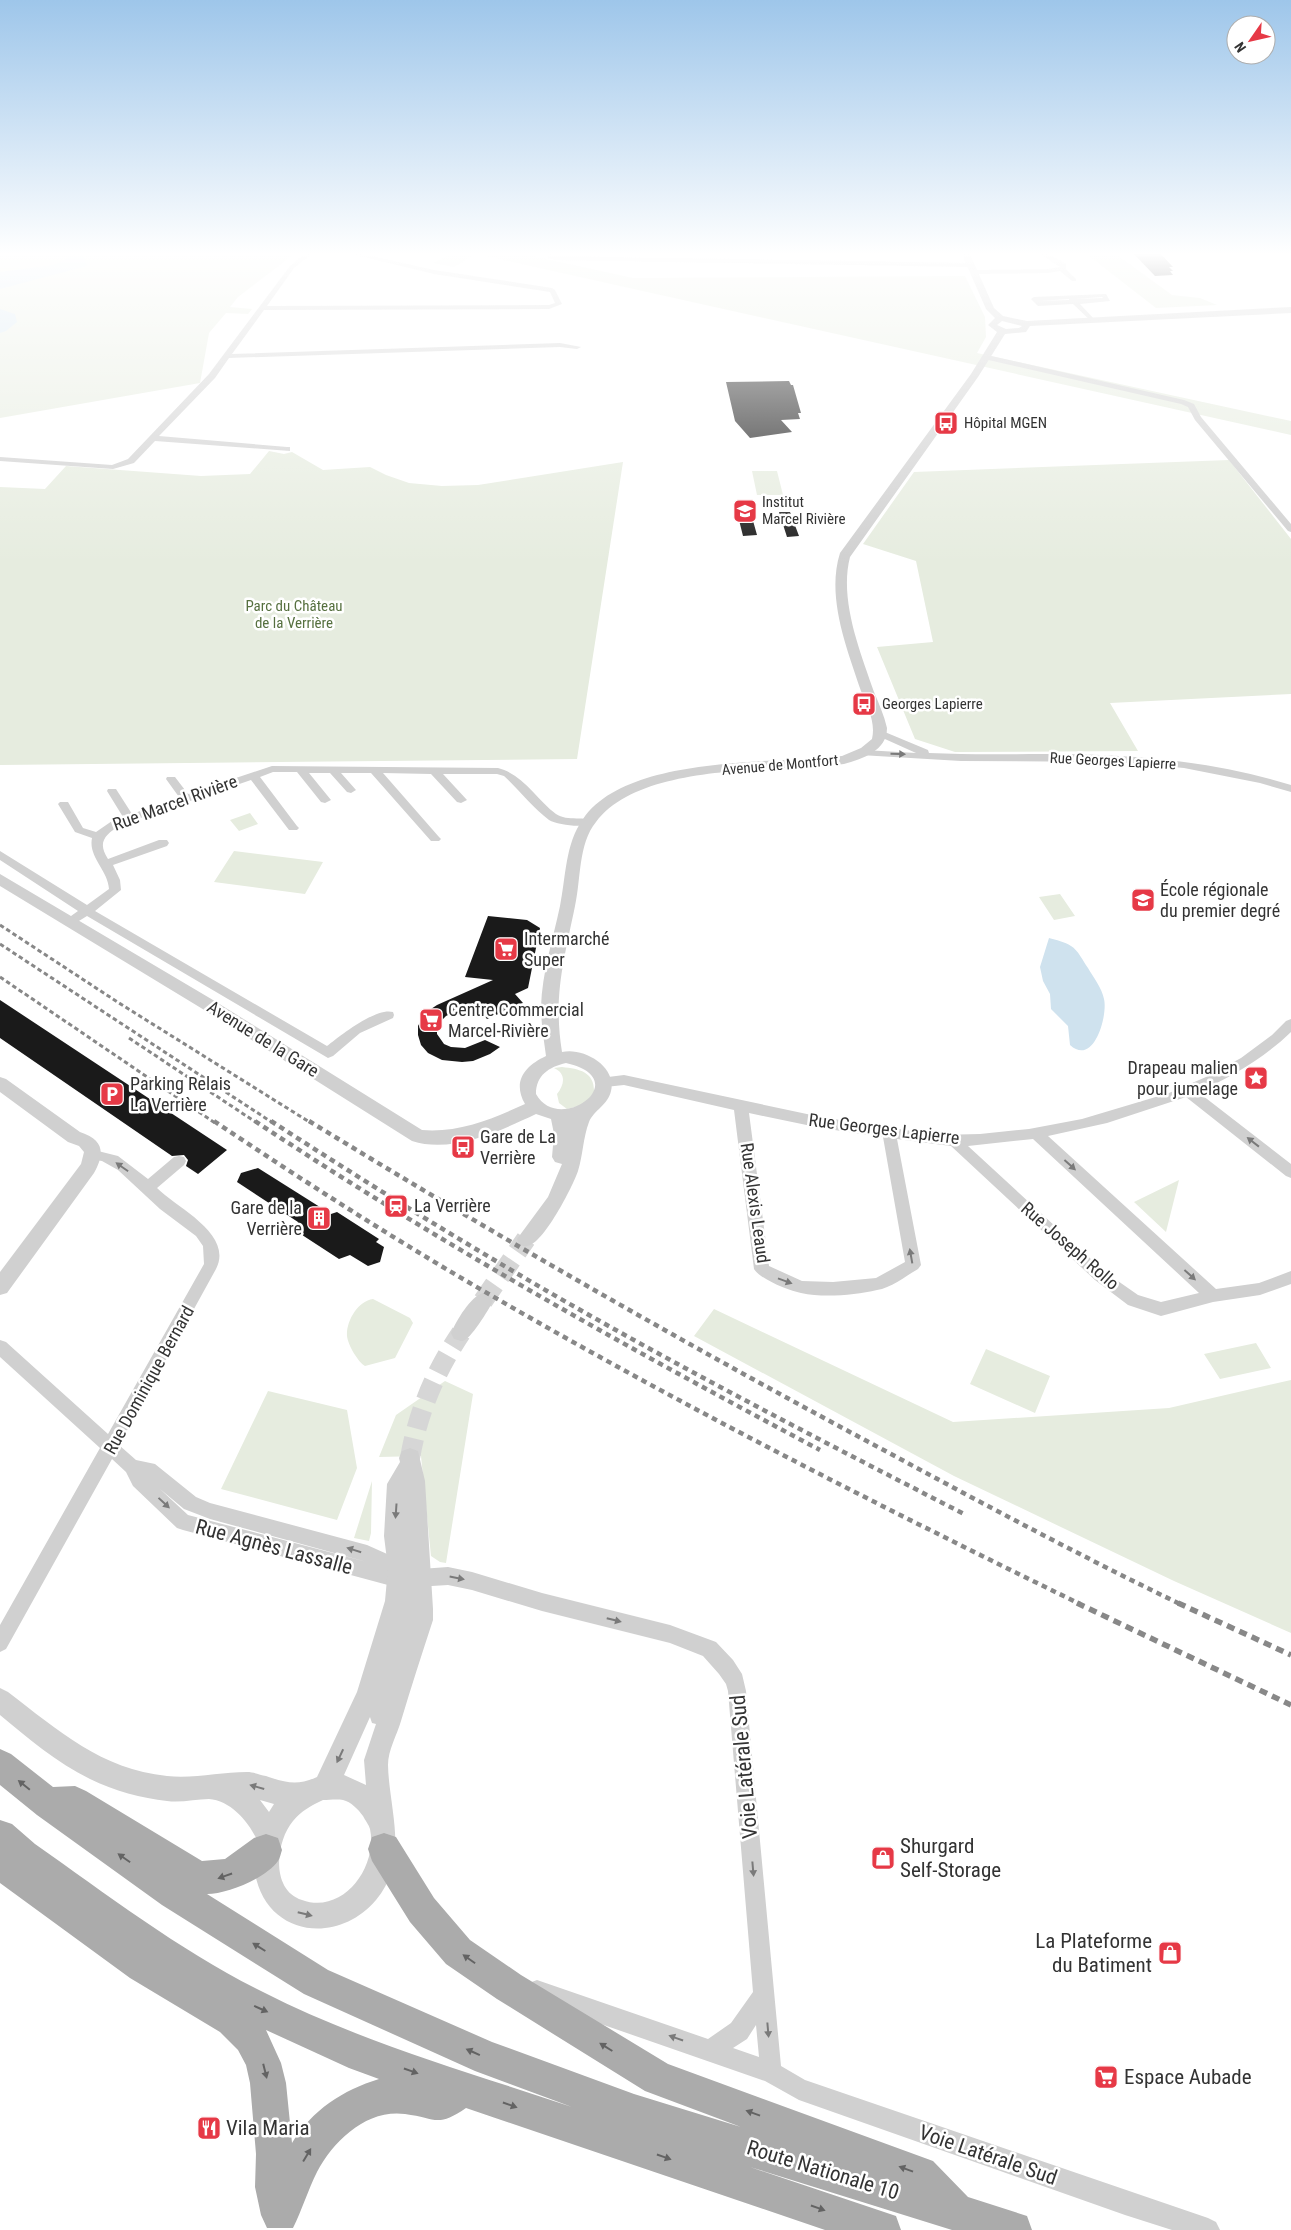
<svg xmlns="http://www.w3.org/2000/svg" width="1291" height="2230" viewBox="0 0 1291 2230" font-family="'Roboto Condensed',sans-serif">
  <rect width="100%" height="100%" fill="#fff"/>
  <!-- green -->
  <path fill="#e6ecdf" d="M0 252H297L238 297 230 307 252 309 248 314 226 313 209 333 200 383 0 418Z
    M455 252H514L633 278 965 276 985 317 986 337 977 353 1291 421V435L476 254 454 267 433 263Z
    M1084 252H1113L1172 295 1200 298 1217 305 1156 308Z
    M269 451 284 454 292 452 323 470 370 467 386 475 409 483 442 486 478 485 623 462 577 759 0 765V487L45 489 66 466 201 476 250 474Z
    M1229 460 1291 539V694L1110 703 1138 751 955 752 915 739 877 647 933 642 916 561 863 544 914 472Z
    M752 471H777L783 495H757Z
    M250 813 258 824 239 831 230 820Z
    M234 851 323 862 305 894 214 882Z
    M1060 894 1075 916 1054 920 1039 897Z
    M562 1067C580 1069 595 1072 594 1093L583 1105 567 1109 559 1103 557 1094C564 1085 567 1074 554 1068Z
    M1179 1180 1166 1232 1134 1202Z
    M373 1299 410 1318 413 1323 395 1358 365 1366C358 1362 348 1345 347 1336 346 1321 358 1301 373 1299Z
    M714 1309 953 1422 1169 1408 1291 1380V1633L1174 1581 954 1476 694 1336Z
    M1256 1343 1271 1368 1220 1379 1204 1354Z
    M986 1349 1050 1376 1035 1413 970 1384Z
    M445 1381 473 1394 446 1563 440 1562 431 1556 421 1456 379 1457 396 1415Z
    M268 1391 347 1410 357 1468 337 1520 221 1489Z
    M372 1481 371 1533 369 1541 354 1538Z"/>
  <!-- water -->
  <path fill="#cfe2ee" d="M68 252H81L87 266 0 289V272L53 265 68 258 70 253Z
    M0 309 15 314 17 322 6 331 0 333Z
    M1049 938C1056 940 1065 942 1071 946 1078 950 1083 961 1088 968 1093 977 1102 988 1104 999 1108 1015 1094 1067 1070 1045L1068 1026 1051 1009 1050 994 1043 981 1040 967Z"/>
  <!-- building -->
  <path fill="#1a1a1a" d="M1132 252H1159L1173 267H1169L1173 271H1170L1173 275 1155 276Z
    M789 381 791 385H793L801 413H798L800 419 781 420 792 432 750 438 735 421 726 382Z
    M750 510 757 535 743 536 738 516 744 511Z
    M779 512H790L799 536 787 537Z
    M488 916 527 920 540 928 528 988 515 994 523 1003 487 1019 473 1003 446 1016 439 1023 437 1029V1034L444 1044 451 1047 465 1048 485 1040 500 1047 490 1054 473 1061 462 1062 442 1060 428 1053 421 1045 418 1035V1026L425 1013 437 1005 493 980 465 977Z
    M0 1000 227 1150 198 1174 186 1166 188 1160 184 1155 172 1156 0 1038Z
    M258 1168 331 1214 337 1212 379 1239 376 1242 384 1247 380 1262 368 1266 350 1255 339 1259 296 1231 298 1222 237 1182 241 1173Z"/>
  <g fill="none" stroke-linecap="round" stroke-linejoin="round">
    <!-- tertiary-tunnel -->
    <path stroke="#d6d6d6" stroke-width="20" stroke-dasharray="20 10" stroke-linecap="butt" d="M483 1301 526 1239
      M410 1458C418 1412 435 1372 461 1333"/>
    <!-- minor -->
    <path fill="#d0d0d0" fill-rule="evenodd" d="M307 252H314L294 268 267 306 549 305 555 303 550 292 434 274 343 252H354L434 270 552 288 555 290 562 304 549 309 264 310 232 354 560 343 581 347 577 349 560 347 229 358 215 378 159 436 287 447H290V451L155 441 134 463 113 469 0 461V457L112 465 128 459 209 374 290 266Z
      M546 252H552L553 256H556L970 263 973 265 970 267 556 260 548 258Z
      M1037 252H1045L1066 264V269L1076 279V281H1072L1060 271 1048 273 974 274 971 272 974 270 1048 269 1060 267Z
      M1106 294 1110 301 1080 304 1095 320 1092 322 1073 304 1038 306 1031 299 1034 297ZM1102 297 1103 298 1075 299ZM1069 299V300L1039 301Z
      M987 355 1184 400 1194 404 1201 417 1291 524V532L1288 531 1195 420 1188 407 1181 404 984 359V355Z
      M880 730 928 750 929 753C992 756 1056 752 1119 756 1177 759 1236 768 1291 785V792L1260 783 1184 768 1118 762 961 761 860 755 859 753 864 750 916 753 876 735V731Z
      M272 766 498 768C523 774 536 799 556 814 567 822 587 815 594 822 586 829 558 825 549 820 534 809 518 789 504 776L497 774H443L467 800 461 803 457 802 431 774 383 773 439 837 441 839 439 841H431L371 773H341L356 790 351 793 347 792 330 773H309L331 800 325 803 321 802 297 772H273L260 777 297 826 299 828 297 830H289L251 780 120 825C105 835 97 842 108 859L159 840H167L169 843 167 846 113 865 120 880 121 890 95 911 327 1046C340 1036 376 1007 393 1012L394 1015 393 1018 360 1033 333 1056 328 1058 87 916 74 924H66L64 921 78 911 0 860V851L87 905 109 889C108 870 88 857 92 838L75 832 58 804 60 802H68L83 828 96 832 112 821 123 817 107 791 108 789H116L132 814 179 797 166 779 167 777H175L188 794Z
      M1291 1019V1032C1264 1058 1233 1076 1198 1092L1291 1164V1178L1286 1176 1186 1097 1107 1123 1048 1136 1216 1289 1259 1283 1291 1271V1284L1260 1295 1213 1302 1161 1316 1128 1305 1095 1280 951 1146 897 1139 921 1265 918 1269C906 1276 891 1288 877 1290 855 1295 824 1298 801 1293 789 1291 760 1279 754 1269L734 1110 624 1085 605 1087 600 1086 598 1082 600 1078 624 1075 821 1117 938 1135 980 1134 1029 1129 1082 1119 1169 1093 1206 1077 1241 1058 1272 1035 1286 1021ZM749 1113 821 1128 883 1137 905 1262 876 1278 833 1282 802 1281 769 1266ZM1033 1139 1199 1293 1161 1302 1138 1295 1105 1272 968 1146Z
      M94 1150 118 1156 148 1179 174 1157 179 1156 184 1157 186 1161 184 1165 157 1188C177 1208 234 1234 216 1269L119 1445 136 1460 155 1464 196 1497 210 1503 367 1545 405 1562 407 1570 448 1567 472 1572 542 1593 670 1625 716 1642 733 1660 742 1674 746 1691 781 2066 805 2080 1208 2218 1216 2222 1220 2230H1172L1125 2215 799 2100 765 2081 529 1999 526 1991 529 1983 537 1980 708 2039 731 2023 753 1992 728 1691 726 1684 719 1674 703 1656 670 1643 542 1611 472 1590 448 1585 399 1588 183 1530 177 1528 133 1486 126 1472 112 1459 6 1649 0 1652V1625L100 1448 0 1357V1340L6 1342 108 1434 204 1264 203 1246 196 1236 160 1209 118 1170 102 1161 89 1159 87 1155 89 1151ZM160 1489 184 1509 210 1519 367 1562 188 1515ZM756 2025 759 2057 733 2048 747 2039Z"/>
    <!-- tertiary -->
    <path fill="#d0d0d0" fill-rule="evenodd" d="M961 252H969L994 308 1003 316 1027 321 1291 307V313L1030 326 1026 332 1005 334 978 377 850 557C839 600 860 651 874 692 879 704 884 715 887 728 887 751 862 759 844 764 775 772 641 762 596 822 578 844 581 880 575 906 564 960 553 996 562 1052 583 1047 617 1066 611 1091 608 1105 594 1110 589 1122 583 1138 583 1155 578 1171 573 1186 543 1245 527 1246 525 1247 521 1245 519 1244L517 1239 548 1197 562 1164 555 1162 552 1157 554 1134 551 1119 536 1114C500 1131 452 1154 412 1141L201 1008 0 886V874L213 1000 422 1130C459 1133 492 1119 525 1104 512 1081 525 1066 546 1056 544 1040 541 1024 541 1007 542 973 553 939 560 906 566 877 565 844 583 819 627 755 771 764 842 756L861 748 872 739C876 722 867 706 861 691 847 649 826 597 840 553L971 374 997 332 988 325 995 318 986 309ZM1002 321 1022 326 1019 328 1006 329 997 325ZM566 1063C637 1079 559 1136 536 1094 536 1075 549 1067 566 1063Z
      M0 1077 6 1079 80 1132C104 1140 105 1153 94 1173L7 1293 0 1295V1272L81 1164 84 1152 79 1146 68 1142 0 1092Z
      M483 1293 490 1295 493 1301C489 1309 470 1341 462 1341 460 1341 455 1339 454 1339L451 1333C457 1320 470 1297 483 1293Z
      M410 1448 418 1451 425 1481 433 1609V1620C422 1654 411 1687 401 1721 397 1735 388 1750 388 1765 389 1810 410 1860 376 1900 337 1946 266 1936 255 1873 254 1868 252 1863 252 1858 253 1852 255 1845 257 1840 249 1822 230 1800 209 1799 196 1799 181 1803 167 1801 142 1798 114 1791 90 1779 57 1763 28 1738 0 1715V1688L8 1692C59 1731 101 1769 167 1776 193 1779 221 1772 247 1772 254 1772 260 1775 266 1776 287 1783 297 1786 317 1777L357 1692 385 1601 388 1568 384 1536 387 1484 400 1462 399 1458 402 1451ZM370 1717 372 1723 376 1724 364 1760 366 1785 344 1775ZM260 1800 274 1804 269 1812ZM323 1800C329 1800 337 1799 343 1800 351 1802 358 1809 363 1816 365 1820 369 1825 370 1829 378 1867 343 1915 302 1900 270 1890 276 1841 293 1821 301 1811 312 1805 323 1800Z"/>
    <!-- primary -->
    <path fill="#ababab" fill-rule="evenodd" d="M0 1749 11 1754 53 1787 75 1786 86 1791 202 1861 225 1859 254 1838 266 1834 278 1838 282 1850C281 1853 280 1858 278 1861 266 1878 227 1894 207 1894L328 1970 492 2042 634 2094 741 2127 645 2091 497 1999 446 1964 410 1922 372 1861 368 1849 372 1837 384 1833 396 1837 434 1898 470 1940 521 1975 668 2064 933 2161 968 2197 1027 2216 1032 2230H952L750 2167 896 2216 901 2230H825L466 2108C437 2128 436 2118 405 2114 367 2109 334 2140 317 2172 308 2190 302 2210 293 2228H267L261 2215 255 2187 256 2154 250 2083 246 2065 238 2050 220 2032 130 1978 0 1883V1820L12 1824 35 1844C109 1896 182 1952 263 1992 361 2042 468 2072 572 2107L475 2071 304 1994 162 1905 37 1815 0 1785ZM266 2030 349 2068 379 2079C343 2090 312 2110 292 2143L286 2083 281 2063Z"/>
    <!-- rail-far2 -->
    <path stroke="#888" stroke-width="3" stroke-dasharray="4.5 3" stroke-linecap="butt" d="M0 925 119 1003 311 1123
      M0 944 273 1123
      M0 977 215 1123
      M129 1038 257 1123"/>
    <!-- rail-far1 -->
    <path stroke="#888" stroke-width="4.5" stroke-dasharray="5.5 4.5" stroke-linecap="butt" d="M214 1121C299 1178 386 1234 475 1286 672 1401 875 1504 1080 1604
      M255 1121C437 1242 628 1348 820 1450
      M271 1121C362 1180 454 1237 547 1291 684 1370 824 1442 964 1514
      M309 1121C500 1238 694 1349 891 1454 987 1506 1083 1557 1180 1604"/>
    <!-- rail -->
    <path stroke="#888" stroke-width="5.5" stroke-dasharray="8 5.5" stroke-linecap="butt" d="M1077 1603 1291 1705
      M1178 1603 1291 1655"/>
  </g>
  <!-- one-way arrows -->
  <defs><path id="oneway-solid" d="M-6-.8H1V-3.2L6.5 0L1 3.2V.8H-6Z" transform="scale(1.25)"/></defs>
  <g fill="#7a7a7a">
    <use href="#oneway-solid" transform="translate(898 754) rotate(2)"/>
    <use href="#oneway-solid" transform="translate(1253 1142) rotate(-142)"/>
    <use href="#oneway-solid" transform="translate(1070 1165) rotate(42)"/>
    <use href="#oneway-solid" transform="translate(122 1167) rotate(-145)"/>
    <use href="#oneway-solid" transform="translate(911 1256) rotate(-100)"/>
    <use href="#oneway-solid" transform="translate(1190 1275) rotate(42)"/>
    <use href="#oneway-solid" transform="translate(785 1281) rotate(20)"/>
    <use href="#oneway-solid" transform="translate(164 1503) rotate(43)"/>
    <use href="#oneway-solid" transform="translate(396 1511) rotate(94)"/>
    <use href="#oneway-solid" transform="translate(354 1550) rotate(-163)"/>
    <use href="#oneway-solid" transform="translate(457 1578) rotate(11)"/>
    <use href="#oneway-solid" transform="translate(614 1620) rotate(14)"/>
    <use href="#oneway-solid" transform="translate(340 1756) rotate(115)"/>
    <use href="#oneway-solid" transform="translate(257 1787) rotate(-164)"/>
    <use href="#oneway-solid" transform="translate(753 1869) rotate(85)"/>
    <use href="#oneway-solid" transform="translate(305 1914) rotate(14)"/>
    <use href="#oneway-solid" transform="translate(768 2030) rotate(85)"/>
    <use href="#oneway-solid" transform="translate(676 2038) rotate(-161)"/>
  </g>
  <g fill="#636363">
    <use href="#oneway-solid" transform="translate(24 1785) rotate(-141)"/>
    <use href="#oneway-solid" transform="translate(124 1858) rotate(-145)"/>
    <use href="#oneway-solid" transform="translate(225 1876) rotate(161)"/>
    <use href="#oneway-solid" transform="translate(259 1947) rotate(-148)"/>
    <use href="#oneway-solid" transform="translate(469 1959) rotate(-145)"/>
    <use href="#oneway-solid" transform="translate(261 2009) rotate(24)"/>
    <use href="#oneway-solid" transform="translate(606 2047) rotate(-148)"/>
    <use href="#oneway-solid" transform="translate(473 2052) rotate(-156)"/>
    <use href="#oneway-solid" transform="translate(265 2071) rotate(76)"/>
    <use href="#oneway-solid" transform="translate(411 2071) rotate(19)"/>
    <use href="#oneway-solid" transform="translate(510 2105) rotate(19)"/>
    <use href="#oneway-solid" transform="translate(753 2113) rotate(-160)"/>
    <use href="#oneway-solid" transform="translate(307 2155) rotate(-59)"/>
    <use href="#oneway-solid" transform="translate(664 2157) rotate(19)"/>
    <use href="#oneway-solid" transform="translate(906 2169) rotate(-160)"/>
    <use href="#oneway-solid" transform="translate(818 2208) rotate(19)"/>
  </g>
  <!-- sky -->
  <linearGradient id="sky" x2="0" y2="1"><stop stop-color="#9ec6ea"/><stop offset="0.45" stop-color="#fff"/><stop offset="1" stop-color="#fff" stop-opacity="0"/></linearGradient>
  <rect width="1291" height="564" fill="url(#sky)"/>
  <!-- icons -->
  <defs>
    <g id="bus-square" transform="scale(1.25)"><rect x="-9" y="-9" width="18" height="18" rx="4" fill="#e63946" stroke="#fff"/><path d="M-5-6H5V4H4V6H2V4H-2V6H-4V4H-5ZM-3.5-4V0h7V-4ZM-3.5 1.2v1.5H-2V1.2ZM2 1.2v1.5H3.5V1.2Z" fill="#fff"/></g>
    <g id="university-square" transform="scale(1.25)"><rect x="-9" y="-9" width="18" height="18" rx="4" fill="#e63946" stroke="#fff"/><path d="M0-5L7-2L0 1L-7-2ZM-4 1L0 2.5L4 1V4Q0 6-4 4Z" fill="#fff"/></g>
    <g id="school-square" transform="scale(1.25)"><rect x="-9" y="-9" width="18" height="18" rx="4" fill="#e63946" stroke="#fff"/><path d="M0-5L7-2L0 1L-7-2ZM-4 1L0 2.5L4 1V4Q0 6-4 4Z" fill="#fff"/></g>
    <g id="supermarket-square" transform="scale(1.25)"><rect x="-9" y="-9" width="18" height="18" rx="4" fill="#e63946" stroke="#fff"/><path d="M-6-5.5h2.5l.6 2H6L4.5 2H-2.5L-4.4-4H-6ZM-1.5 3.2a1.3 1.3 0 1 0 .1 0ZM3 3.2a1.3 1.3 0 1 0 .1 0Z" fill="#fff"/></g>
    <g id="sight-square" transform="scale(1.25)"><rect x="-9" y="-9" width="18" height="18" rx="4" fill="#e63946" stroke="#fff"/><path d="M0-6L1.8-2.2L6-1.7L2.9 1.2L3.7 5.4L0 3.3L-3.7 5.4L-2.9 1.2L-6-1.7L-1.8-2.2Z" fill="#fff"/></g>
    <g id="parking-square" transform="scale(1.25)"><rect x="-9" y="-9" width="18" height="18" rx="4" fill="#e63946" stroke="#fff"/><path d="M-3.5-5.5H1a3.5 3.5 0 0 1 0 7H-1V5.5H-3.5ZM-1-3.4V-.6H.8a1.4 1.4 0 0 0 0-2.8Z" fill="#fff"/></g>
    <g id="station-square" transform="scale(1.25)"><rect x="-9" y="-9" width="18" height="18" rx="4" fill="#e63946" stroke="#fff"/><path d="M-3-6H3Q5-6 5-4V2Q5 4 3 4L4.5 6H3L1.5 4h-3L-3 6H-4.5L-3 4Q-5 4-5 2V-4Q-5-6-3-6ZM-3.5-4v3h7v-3ZM-3.5 1v1.5H-2V1ZM2 1v1.5H3.5V1Z" fill="#fff"/></g>
    <g id="building-square" transform="scale(1.25)"><rect x="-9" y="-9" width="18" height="18" rx="4" fill="#e63946" stroke="#fff"/><path d="M-4-6H4V6H1V3H-1V6H-4ZM-2.5-4.3h1.7v1.8h-1.7ZM.8-4.3h1.7v1.8H.8ZM-2.5-1h1.7V.8h-1.7ZM.8-1h1.7V.8H.8Z" fill="#fff"/></g>
    <g id="shop-square" transform="scale(1.25)"><rect x="-9" y="-9" width="18" height="18" rx="4" fill="#e63946" stroke="#fff"/><path d="M-5-2.5h2.3a2.7 3.5 0 0 1 5.4 0H5L5.5 6h-11ZM-1.5-2.5h3a1.5 2.3 0 0 0-3 0Z" fill="#fff"/></g>
    <g id="restaurant-square" transform="scale(1.25)"><rect x="-9" y="-9" width="18" height="18" rx="4" fill="#e63946" stroke="#fff"/><path d="M-5-6h1v4h1v-4h1v4h1v-4h1v5L-1.5 .5V6h-2V.5L-5-1ZM5-6V6H3V1.5H1.5Q1.5-4 5-6Z" fill="#fff"/></g>
  </defs>
  <g fill-rule="evenodd">
    <use href="#bus-square" x="946" y="423"/>
    <use href="#university-square" x="745" y="511"/>
    <use href="#bus-square" x="864" y="704"/>
    <use href="#school-square" x="1143" y="900"/>
    <use href="#supermarket-square" x="506" y="949"/>
    <use href="#supermarket-square" x="431" y="1020"/>
    <use href="#sight-square" x="1256" y="1078"/>
    <use href="#parking-square" x="112" y="1094"/>
    <use href="#bus-square" x="463" y="1147"/>
    <use href="#station-square" x="396" y="1206"/>
    <use href="#building-square" x="319" y="1218"/>
    <use href="#shop-square" x="883" y="1858"/>
    <use href="#shop-square" x="1170" y="1953"/>
    <use href="#supermarket-square" x="1106" y="2077"/>
    <use href="#restaurant-square" x="209" y="2128"/>
  </g>
  <g text-anchor="middle" stroke-width="5" stroke-linejoin="round" paint-order="stroke">
    <!-- far-poi labels -->
    <g font-size="15" fill="#333" stroke="#fff" text-anchor="start">
      <text x="964" y="428">Hôpital MGEN</text>
      <text x="762" y="507">Institut<tspan x="762" dy="17">Marcel Rivière</tspan></text>
      <text x="882" y="709">Georges Lapierre</text>
    </g>
    <!-- far-park labels -->
    <g font-size="15" fill="#56703f" stroke="#fff">
      <text x="294" y="611">Parc du Château<tspan x="294" dy="17">de la Verrière</tspan></text>
    </g>
    <!-- far-street labels -->
    <g font-size="15" fill="#333" stroke="#fff">
      <text transform="translate(1113 761) rotate(3)" y="5">Rue Georges Lapierre</text>
      <text transform="translate(780 765) rotate(-5)" y="5">Avenue de Montfort</text>
    </g>
    <!-- street labels -->
    <g font-size="18" fill="#333" stroke="#fff">
      <text transform="translate(175 803) rotate(-20)" y="6">Rue Marcel Rivière</text>
      <text transform="translate(263 1039) rotate(32)" y="6">Avenue de la Gare</text>
      <text transform="translate(884 1129) rotate(7)" y="6">Rue Georges Lapierre</text>
      <text transform="translate(755 1203) rotate(82)" y="6">Rue Alexis Leaud</text>
      <text transform="translate(1070 1246) rotate(41)" y="6">Rue Joseph Rollo</text>
      <text transform="translate(149 1380) rotate(-61)" y="6">Rue Dominique Bernard</text>
    </g>
    <!-- poi labels -->
    <g font-size="18" fill="#333" stroke="#fff" text-anchor="start">
      <text x="1160" y="896">École régionale<tspan x="1160" dy="21">du premier degré</tspan></text>
      <text x="524" y="945">Intermarché<tspan x="524" dy="21">Super</tspan></text>
      <text x="448" y="1016">Centre Commercial<tspan x="448" dy="21">Marcel-Rivière</tspan></text>
      <text x="1238" y="1074" text-anchor="end">Drapeau malien<tspan x="1238" dy="21">pour jumelage</tspan></text>
      <text x="130" y="1090">Parking Relais<tspan x="130" dy="21">La Verrière</tspan></text>
      <text x="480" y="1143">Gare de La<tspan x="480" dy="21">Verrière</tspan></text>
      <text x="414" y="1212">La Verrière</text>
      <text x="302" y="1214" text-anchor="end">Gare de la<tspan x="302" dy="21">Verrière</tspan></text>
    </g>
    <!-- near-street labels -->
    <g font-size="21" fill="#333" stroke="#fff">
      <text transform="translate(274 1547) rotate(15)" y="7">Rue Agnès Lassalle</text>
      <text transform="translate(744 1767) rotate(-95)" y="7">Voie Latérale Sud</text>
      <text transform="translate(988 2155) rotate(19)" y="7">Voie Latérale Sud</text>
      <text transform="translate(823 2170) rotate(17)" y="7">Route Nationale 10</text>
    </g>
    <!-- near-poi labels -->
    <g font-size="21" fill="#333" stroke="#fff" text-anchor="start">
      <text x="900" y="1853">Shurgard<tspan x="900" dy="24">Self-Storage</tspan></text>
      <text x="1152" y="1948" text-anchor="end">La Plateforme<tspan x="1152" dy="24">du Batiment</tspan></text>
      <text x="1124" y="2084">Espace Aubade</text>
      <text x="226" y="2135">Vila Maria</text>
    </g>
  </g>
  <!-- north arrow -->
  <g transform="translate(1251 40) rotate(236)"><circle r="24" fill="#ffffff" stroke="#adadad"/>
  <path d="M0-4L9 19L0 12L-9 19Z" fill="#e63946"/>
  <text y="-8" font-size="14" font-weight="bold" text-anchor="middle" fill="#333333">N</text>
  </g>
</svg>
